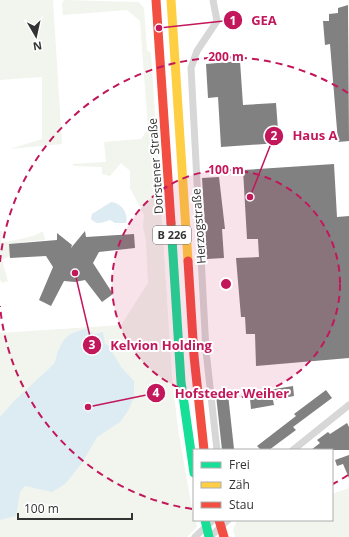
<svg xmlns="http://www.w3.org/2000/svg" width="349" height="537" viewBox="0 0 349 537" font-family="'Open Sans',sans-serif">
  <rect width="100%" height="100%" fill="#fff"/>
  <!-- green -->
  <path fill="#f1f5ed" d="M0 0H53L62 144 10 149 42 139V77L0 80Z
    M64 0 139 2 144 8 147 50 151 53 172 377 178 429 194 520H196L197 527 187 537H0V333L121 325 148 283 146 241 143 227 144 215 130 188V171L121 163 110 176 102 174V167L74 166 72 164 106 162 104 142 141 139 148 129 140 21 127 10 63 15 62 4Z
    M0 231H2L1 243C12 240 34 238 43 231L45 240 23 242 10 256 2 260 8 281 2 283 0 280Z
    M349 488V537H235L233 530 237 520H332V494Z"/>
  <!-- water -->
  <path fill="#ddebf3" d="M111 202C121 203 129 213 126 223H115L110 220C103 222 97 226 91 219L92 214Z
    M86 329 94 334 103 332 105 344 108 345 121 367 134 381V397L128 411 120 422 97 437 82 463 65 484 52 492 25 486 20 492 16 516 0 520V417L14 401 54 364C57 358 56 354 59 349 66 334 71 333 86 329Z"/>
  <!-- building -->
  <path fill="#818181" d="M348 5 349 141 338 142 330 44 325 45 323 21H329V14L338 13V8Z
    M240 61 243 105 276 103 279 143 221 147 218 97 208 98 206 64Z
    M334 164 337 217 349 216V358L256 366 255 334H246L245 317H241L236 258 259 257 258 239H247L243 170Z
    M219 177 225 229H222L224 258 207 259 202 178Z
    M85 231 86 237 134 234 135 248 99 252 93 263 113 294 102 302 85 280 75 282 64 281 51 306 39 300 53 267 46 256 10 258 9 244 57 240V233L72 245 71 248Z
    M293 386 294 396 273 400 274 405 251 409 249 389H255L256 392Z
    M326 390 332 398 293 427 296 430 269 450H261L257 446 296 416 294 414Z
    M228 394 234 449 222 450 216 395Z
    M347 423 349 427V450H311L320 443 317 440 328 432 330 434Z
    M349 455V478L343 464 337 466 335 460Z"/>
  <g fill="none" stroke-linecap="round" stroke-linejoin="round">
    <!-- street -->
    <path stroke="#d7d7d7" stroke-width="7" d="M213 0 217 21 197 51 191 68 206 351 217 450
      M293 450 349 405
      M195 537 213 520
      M210 537 228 520"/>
    <!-- fast -->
    <path stroke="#16e098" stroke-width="9" d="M171 223 181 382 194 473
      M205 520 209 537"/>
    <!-- slow -->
    <path stroke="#ffcf43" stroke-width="9" d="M171 0 188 261"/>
    <!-- jam -->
    <path stroke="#f24e42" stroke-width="9" d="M156 0 171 223
      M188 261 194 356 204 450
      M219 520 224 537"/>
  </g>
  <!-- distance rings -->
  <circle cx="226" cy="284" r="114" fill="#c2185b" fill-opacity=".12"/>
  <g fill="none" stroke="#c2185b" stroke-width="2" stroke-dasharray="7 5">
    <circle cx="226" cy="284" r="114"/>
    <path d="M348 475A227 227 0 0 1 333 484M192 509A227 227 0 0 1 0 306M0 262A227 227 0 0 1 348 93"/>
  </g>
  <g text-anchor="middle" stroke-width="4" stroke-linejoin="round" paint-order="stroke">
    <!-- shield labels -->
    <rect fill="#fff" stroke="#707070" stroke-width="1" x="153" y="226" width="38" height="18" rx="3"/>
    <g font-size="11" font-weight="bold" fill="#333">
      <text x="172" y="239">B 226</text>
    </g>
    <!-- street labels -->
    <g font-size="12" fill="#333" stroke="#fff">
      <text transform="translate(156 166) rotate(-94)" y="4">Dorstener Straße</text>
      <text transform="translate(199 226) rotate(-94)" y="4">Herzogstraße</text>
    </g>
  </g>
  <circle cx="226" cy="284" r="6" fill="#c2185b" stroke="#fff" stroke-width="2"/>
  <g font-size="12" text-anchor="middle" font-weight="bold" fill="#c2185b" stroke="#fff" stroke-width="4" stroke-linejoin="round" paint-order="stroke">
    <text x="226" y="61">200 m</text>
    <text x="226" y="174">100 m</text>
  </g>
  <!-- callouts -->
  <path fill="none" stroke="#c2185b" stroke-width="1.5" d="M159 28L233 20M250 197L274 136M75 273L92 345M88 407L156 393"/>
  <g fill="#c2185b" stroke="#fff" stroke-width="1.5">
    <circle cx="159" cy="28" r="4"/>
    <circle cx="250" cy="197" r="4"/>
    <circle cx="75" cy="273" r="4"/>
    <circle cx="88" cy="407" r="4"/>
    <circle cx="233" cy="20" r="10"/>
    <circle cx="274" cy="136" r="10"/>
    <circle cx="92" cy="345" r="10"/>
    <circle cx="156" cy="393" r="10"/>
  </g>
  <g font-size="12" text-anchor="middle" font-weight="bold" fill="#fff">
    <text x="233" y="25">1</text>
    <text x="274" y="140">2</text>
    <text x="92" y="349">3</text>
    <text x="156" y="397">4</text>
  </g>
  <g font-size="13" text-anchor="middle" font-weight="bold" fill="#c2185b" stroke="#fff" stroke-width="4" stroke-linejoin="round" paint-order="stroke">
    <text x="264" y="25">GEA</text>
    <text x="315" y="140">Haus A</text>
    <text x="161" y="350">Kelvion Holding</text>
    <text x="232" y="398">Hofsteder Weiher</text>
  </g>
  <!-- legend -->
  <rect x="193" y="449" width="140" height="72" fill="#ffffff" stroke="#adadad"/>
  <rect x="201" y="462" width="20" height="6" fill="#16e098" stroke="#adadad"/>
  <text x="229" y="469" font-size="12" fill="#333333">Frei</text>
  <rect x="201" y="482" width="20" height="6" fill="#ffcf43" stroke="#adadad"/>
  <text x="229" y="489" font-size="12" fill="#333333">Zäh</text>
  <rect x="201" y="502" width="20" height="6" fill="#f24e42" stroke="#adadad"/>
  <text x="229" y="509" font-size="12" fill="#333333">Stau</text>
  <!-- north arrow -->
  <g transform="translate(36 36) rotate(171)" stroke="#ffffff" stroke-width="3" paint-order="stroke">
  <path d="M0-3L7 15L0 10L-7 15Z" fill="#333333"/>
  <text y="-6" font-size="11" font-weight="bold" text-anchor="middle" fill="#333333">N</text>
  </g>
  <!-- scale -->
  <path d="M18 513v6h114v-6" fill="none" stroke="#333333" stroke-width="2"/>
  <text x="24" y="513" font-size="12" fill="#333333" stroke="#ffffff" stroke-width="3" paint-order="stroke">100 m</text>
</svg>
